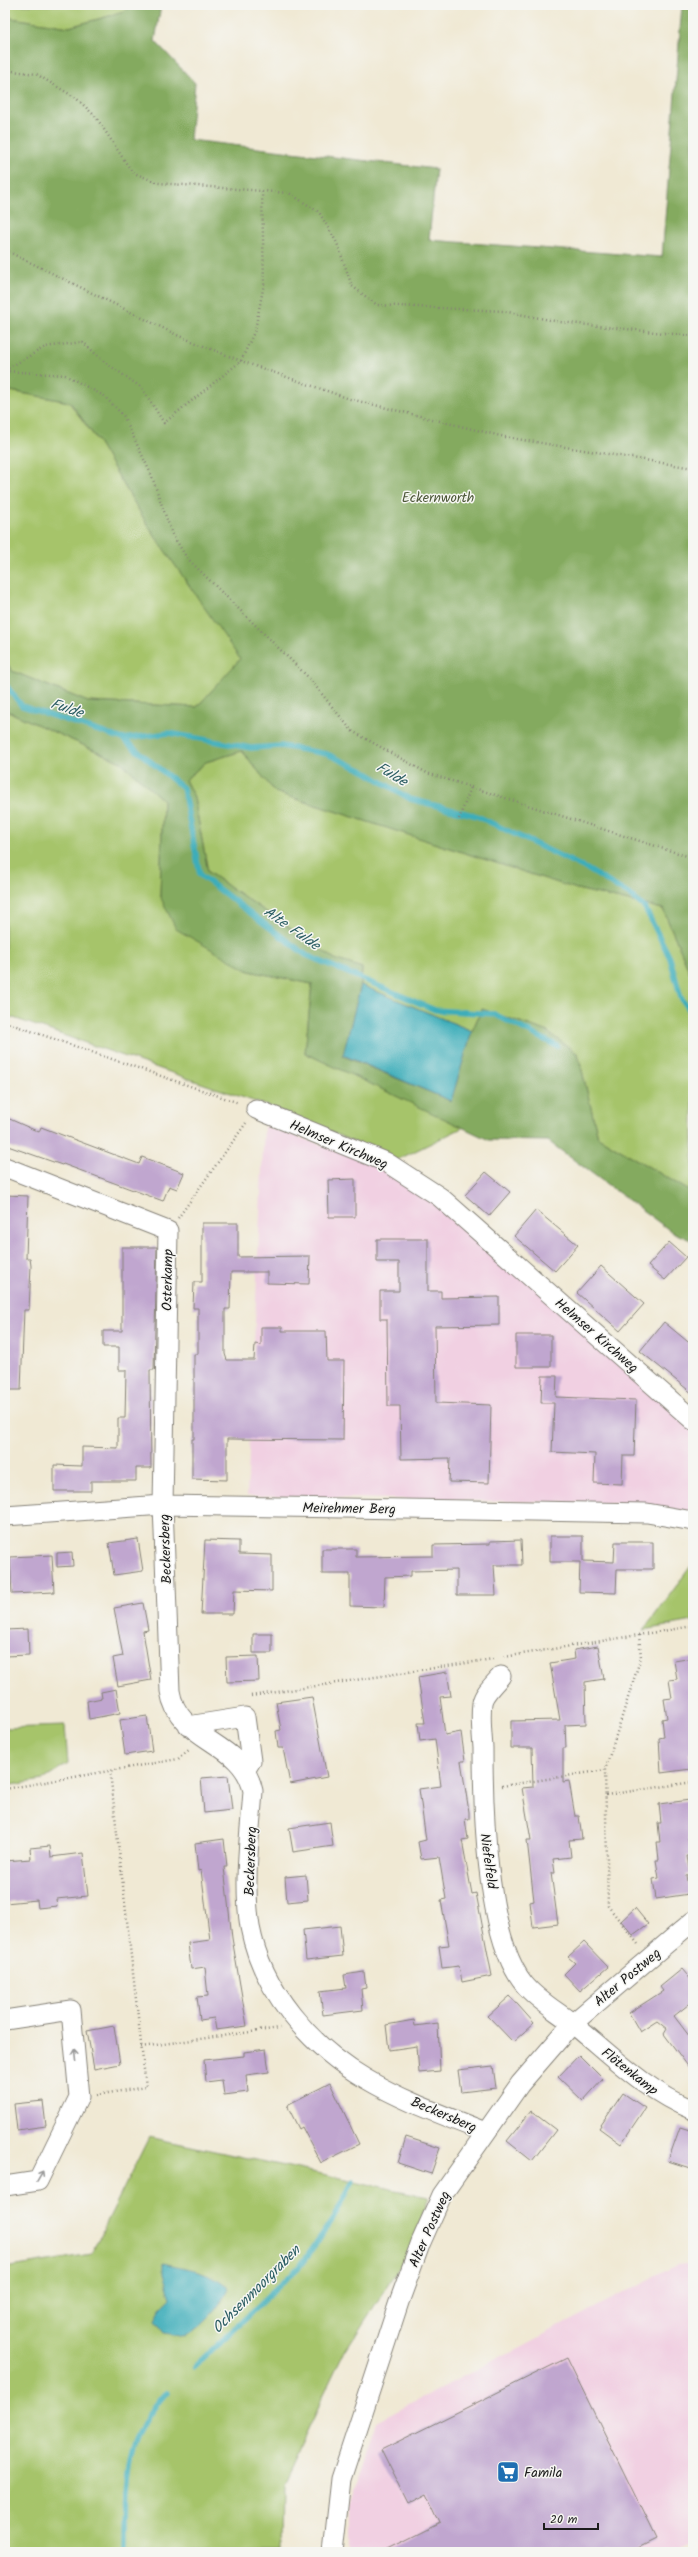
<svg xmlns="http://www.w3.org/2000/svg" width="698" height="2557" viewBox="0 0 698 2557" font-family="Kalam,sans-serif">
  <rect width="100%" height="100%" fill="#f6f6f2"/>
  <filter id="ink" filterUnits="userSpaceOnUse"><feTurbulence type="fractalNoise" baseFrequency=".025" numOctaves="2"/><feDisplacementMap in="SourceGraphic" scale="8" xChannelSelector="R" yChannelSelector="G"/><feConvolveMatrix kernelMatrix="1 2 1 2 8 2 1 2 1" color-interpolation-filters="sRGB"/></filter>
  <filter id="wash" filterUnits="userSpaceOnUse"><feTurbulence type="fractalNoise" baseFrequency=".012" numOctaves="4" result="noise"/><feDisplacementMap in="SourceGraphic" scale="16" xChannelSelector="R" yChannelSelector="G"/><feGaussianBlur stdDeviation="0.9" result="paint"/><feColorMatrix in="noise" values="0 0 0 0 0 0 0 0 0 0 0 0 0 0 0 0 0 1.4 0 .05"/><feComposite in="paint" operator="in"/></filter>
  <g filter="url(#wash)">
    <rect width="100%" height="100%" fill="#f0e9d4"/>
    <!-- built -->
    <path fill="#f1d0e2" d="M264 1126 386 1166 441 1205 693 1417V1513L643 1504 247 1496Z
      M693 2263V2541L671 2552H348V2503L376 2422 677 2265Z"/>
    <!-- green -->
    <path fill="#a6c46b" stroke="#617044" d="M5 5H130L124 12 69 27 5 17Z
      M5 390 69 402 97 440 150 529 241 659 197 707 88 702 12 671 5 660Z
      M5 710 121 762 163 800 160 896 249 971 312 984 305 1053 464 1127 397 1160 276 1109 5 1015Z
      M242 751 275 792 577 889 663 909 693 980V1193L598 1137 578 1054 546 1031 482 1009 472 1031 361 985 362 968 335 959 208 872 194 797 185 780 206 762Z
      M693 1563V1621L644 1630Z
      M65 1726 68 1764 43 1780 5 1786V1728Z
      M149 2137 429 2197 411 2249 341 2358 282 2483 281 2552H5V2268L91 2254Z"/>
    <!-- forest -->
    <path fill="#84aa5f" stroke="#50633e" d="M130 5H161L155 41 195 83 190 140 436 169 429 240 662 257 682 5H693V980L663 909 577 889 275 792 242 751 206 762 185 780 194 797 208 872 335 959 362 968 361 985 343 1056 451 1101 472 1031 482 1009 546 1031 578 1054 598 1137 693 1193V1241L672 1232 548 1141 489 1140 305 1053 312 984 249 971 176 929 160 896 163 800 121 762 5 710V660L12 671 88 702 197 707 240 659 150 529 97 440 70 402 5 390V17L69 27 124 12Z"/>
    <!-- water -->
    <path fill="#3eadba" stroke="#2d646b" d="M361 985 472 1031 451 1101 343 1055Z
      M163 2263C187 2269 210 2270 229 2288 220 2308 203 2325 185 2337L164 2333 155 2321 161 2308 171 2298 163 2274Z"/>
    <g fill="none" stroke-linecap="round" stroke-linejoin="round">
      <!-- stream -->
      <path stroke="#3eadba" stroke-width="5.5" d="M5 684 22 706 123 739 169 733 251 748 281 746 327 754 364 771 410 799 477 816 587 869 630 895 645 908 670 958 681 998 693 1015
        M123 739 183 788 200 875 306 955 435 1010 494 1014 557 1046
        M194 2367 300 2266 331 2223 353 2181
        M125 2552C126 2486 120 2444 167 2392"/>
    </g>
    <g id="blocks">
      <!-- building -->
      <path fill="#c0a6cf" d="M5 1117 39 1132 41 1127 139 1164 142 1157 184 1173 177 1189 169 1186 163 1201 63 1164 62 1165 5 1145Z
        M486 1172 510 1192 489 1216 465 1195Z
        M355 1179V1217H329L328 1180Z
        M5 1195 28 1196 26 1258H30L31 1266 29 1310H24L21 1390H5Z
        M536 1210 578 1245 555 1271 514 1236Z
        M202 1223H238V1257L310 1256 309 1284 267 1283V1272H231L230 1309H225V1354L227 1360H254L255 1344 261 1345V1327H282V1331H326L327 1361H344L343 1440 227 1439V1480L192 1479V1439H194V1354H198V1308H193L194 1282H202Z
        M377 1239H428V1291H441V1298L499 1297V1325L435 1326 436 1403 491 1405 489 1483 449 1482 450 1458 401 1459 400 1406H388L387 1319H380V1291H399V1262H377Z
        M669 1242 686 1257 665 1280 648 1266Z
        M122 1247H157L154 1370H150L151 1468H136V1481H91V1491H54V1465L82 1466V1447L118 1448V1418H125L126 1370H119V1347H103V1331H122Z
        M601 1266 644 1304 620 1331 577 1293Z
        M664 1322 693 1346V1394L640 1351Z
        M516 1335H551V1367H516Z
        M542 1376H557L556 1397 636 1400 634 1456H623L622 1484 594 1483 595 1454 552 1452 554 1403H541Z
        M550 1536H583V1561L614 1562 615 1542H653V1569H617L616 1593 579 1592 580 1562H550Z
        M138 1539 143 1571 114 1575 109 1543Z
        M205 1540 239 1541V1554L272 1555V1591L234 1590 233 1614H201Z
        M521 1540 522 1565H494L496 1595H457V1570L411 1571V1576L385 1577 384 1607 350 1606V1574H322V1549H356V1557L433 1556V1545L490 1544V1541Z
        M72 1552 73 1566 57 1567V1553Z
        M52 1555 54 1592 12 1594 10 1557Z
        M143 1603 148 1630 143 1631 151 1680 118 1686 113 1658 123 1656 114 1608Z
        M28 1629 29 1655 5 1656V1630Z
        M253 1634H272V1653H253Z
        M598 1646 604 1679 585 1682 586 1724 565 1725 566 1748H563V1782L569 1781 575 1816H579L582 1839 569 1840 571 1857 553 1859 555 1873H551L558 1924 533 1927 530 1902 534 1901 527 1840H531L522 1788 533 1787 532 1748H511V1721L560 1720 550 1663 575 1659 574 1650Z
        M258 1656 259 1681 227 1682 226 1657Z
        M693 1658V1752H689L691 1769 661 1773 659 1738 664 1737 662 1719 667 1718 664 1699 672 1698 669 1680 677 1679 674 1661Z
        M447 1672 451 1696 440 1697 445 1735 461 1732 465 1761H461L469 1812V1819H465L468 1839 462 1840 472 1894 476 1893 492 1976 462 1982 459 1966 442 1968 439 1946 449 1945 441 1900 446 1899 439 1857 421 1859 418 1842 426 1840 419 1789 441 1786 435 1739 420 1741 418 1723H425L418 1677Z
        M116 1689 120 1713 89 1719 87 1701 102 1698 101 1692Z
        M312 1697 327 1777 290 1784 283 1748H278L276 1731 281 1730 276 1702Z
        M147 1716 152 1751 125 1755 120 1720Z
        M228 1776 232 1810 204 1813 201 1778Z
        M690 1800 692 1837 688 1838 691 1856H687L690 1874 686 1875 689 1894 656 1899 653 1879 659 1878 656 1860H659L657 1842H660L658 1823H661L659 1804Z
        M330 1822 333 1846 293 1852 289 1828Z
        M224 1839 227 1867H224L232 1938 247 2026 216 2030 214 2018 200 2020 197 1997 208 1996 205 1967 191 1969 188 1943 210 1940 201 1870 198 1871 195 1843Z
        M50 1846 51 1857 83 1853 88 1896 56 1899 57 1906 38 1908 37 1900 5 1903V1861L31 1859 30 1848Z
        M306 1875 308 1900 287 1902 285 1877Z
        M635 1908 648 1924 633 1935 621 1921Z
        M340 1926 343 1956 306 1960 303 1930Z
        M584 1942 608 1967 580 1991 564 1974 575 1963 568 1957Z
        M682 1969 693 1982V2001L674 2016 693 2041V2073L664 2034 667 2029 657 2021 640 2032 629 2013 663 1991 660 1987Z
        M364 1972 366 1988 361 1989 363 2010 323 2015 320 1991 346 1988 344 1975Z
        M510 1996 534 2023 513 2042 488 2016Z
        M414 2020 415 2026 438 2023 440 2071 419 2073 417 2046 389 2050 386 2025Z
        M114 2026 120 2064 94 2069 87 2031Z
        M266 2049 269 2072 246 2075 248 2092 224 2095 222 2080 206 2082 204 2060 244 2056V2052Z
        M579 2055 603 2079 583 2101 558 2077Z
        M493 2066 496 2088 461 2092 458 2070Z
        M330 2083 359 2144 321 2163 302 2127 299 2129 287 2105Z
        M623 2093 645 2108 621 2144 599 2128Z
        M43 2101 46 2126 17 2130 14 2104Z
        M531 2111 556 2130 532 2161 507 2141Z
        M680 2127 693 2131V2169L668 2161Z
        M406 2137 440 2148 431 2174 398 2163Z
        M567 2358 656 2539 630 2552H380L440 2522 427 2494 408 2504 381 2450Z"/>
    </g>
  </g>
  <g filter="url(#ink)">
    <use href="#blocks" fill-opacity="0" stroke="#868278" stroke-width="1"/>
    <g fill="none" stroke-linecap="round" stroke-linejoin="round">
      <!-- minor casing -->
      <g stroke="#868278" stroke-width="21">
        <path id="minor" d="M256 1109 386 1162 440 1197 693 1420
          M5 1167 168 1231 163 1505 170 1691C178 1743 242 1739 253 1791 250 1835 243 1883 250 1927 262 1991 311 2047 366 2079 403 2101 445 2116 485 2132
          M5 1516 163 1505 647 1513 693 1521
          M501 1676C496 1682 483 1694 482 1703 480 1717 482 1733 483 1748 483 1808 486 1937 524 1984 538 2001 557 2011 573 2024 612 2056 646 2091 693 2110
          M188 1726 245 1717 251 1761 246 1769
          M5 2020 71 2010 79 2097 38 2181 5 2186
          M333 2552 341 2479 399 2302 421 2242 442 2195 520 2084 572 2024 693 1921"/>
      </g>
      <!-- path -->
      <path stroke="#868278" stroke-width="2.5" stroke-dasharray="1 3" stroke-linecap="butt" d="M5 70 36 74 76 98 96 117 132 172 158 183 289 193 319 212 337 243 352 286 377 305 503 311 560 322 693 336
        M5 250 179 336 241 361 350 399 505 437 693 468
        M5 370 45 347 83 342 102 360 142 388 164 423 241 361 255 330 264 284 262 191
        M5 371 65 375 104 396 123 415 151 474 172 534 187 558 308 677 352 731 427 773 693 858
        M459 819 471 787
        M5 1022 239 1103
        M178 1218 246 1123
        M504 1657 693 1626
        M251 1696 493 1659
        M502 1786 605 1770
        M5 1789 178 1759 190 1749
        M606 1795 693 1782
        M638 1944 608 1906 605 1770 641 1657 639 1635
        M141 2047 280 2028
        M96 2095 146 2087 110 1772"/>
      <!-- minor -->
      <use href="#minor" stroke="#fff" stroke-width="19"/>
    </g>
    <!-- one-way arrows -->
    <defs><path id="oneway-shaft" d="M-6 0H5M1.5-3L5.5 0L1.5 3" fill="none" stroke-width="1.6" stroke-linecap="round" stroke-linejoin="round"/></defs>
    <g stroke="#999">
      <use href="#oneway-shaft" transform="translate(75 2055) rotate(-96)"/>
      <use href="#oneway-shaft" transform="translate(40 2176) rotate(-60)"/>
    </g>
  </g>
  <!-- icons -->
  <defs>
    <g id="supermarket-square" transform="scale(1.15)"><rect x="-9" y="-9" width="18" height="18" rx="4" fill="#1f6fb2" stroke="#f6f6f2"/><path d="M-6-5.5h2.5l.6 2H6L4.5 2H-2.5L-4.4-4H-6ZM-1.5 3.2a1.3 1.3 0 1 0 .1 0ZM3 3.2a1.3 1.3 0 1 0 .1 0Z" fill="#fff"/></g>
  </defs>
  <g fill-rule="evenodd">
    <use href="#supermarket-square" x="508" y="2472"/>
  </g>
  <g text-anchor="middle" stroke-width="3" stroke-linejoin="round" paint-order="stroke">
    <!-- park labels -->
    <g font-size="14" fill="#4c5738" stroke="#f6f6f2">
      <text x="438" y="502">Eckernworth</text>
    </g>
    <!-- street labels -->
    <g font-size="14" fill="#1c1c1c" stroke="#f6f6f2">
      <text transform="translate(339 1144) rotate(23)" y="5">Helmser Kirchweg</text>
      <text transform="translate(167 1280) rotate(-89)" y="5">Osterkamp</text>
      <text transform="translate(597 1335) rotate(41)" y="5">Helmser Kirchweg</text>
      <text transform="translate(349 1508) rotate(1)" y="5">Meirehmer Berg</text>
      <text transform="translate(165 1549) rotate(-92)" y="5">Beckersberg</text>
      <text transform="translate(250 1861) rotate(-88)" y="5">Beckersberg</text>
      <text transform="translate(489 1861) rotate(82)" y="5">Niefelfeld</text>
      <text transform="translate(627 1977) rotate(-40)" y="5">Alter Postweg</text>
      <text transform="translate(630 2071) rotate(38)" y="5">Flötenkamp</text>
      <text transform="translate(444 2114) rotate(23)" y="5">Beckersberg</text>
      <text transform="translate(429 2229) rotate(-66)" y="5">Alter Postweg</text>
    </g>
    <!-- poi labels -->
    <g font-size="14" fill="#1c1c1c" stroke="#f6f6f2" text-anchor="start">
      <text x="524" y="2477">Famila</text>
    </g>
    <!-- water labels -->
    <g font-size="15" font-style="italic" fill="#2b5d63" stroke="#f6f6f2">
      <text transform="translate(67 708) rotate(18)" y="5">Fulde</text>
      <text transform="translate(392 774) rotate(31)" y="5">Fulde</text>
      <text transform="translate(292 928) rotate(35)" y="5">Alte Fulde</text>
      <text transform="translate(256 2289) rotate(-45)" y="5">Ochsenmoorgraben</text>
    </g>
  </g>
  <!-- margin -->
  <rect width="698" height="2557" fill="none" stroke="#f6f6f2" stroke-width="20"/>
  <!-- scale -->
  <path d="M544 2523v6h54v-6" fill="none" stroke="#1c1c1c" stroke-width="2"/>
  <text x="550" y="2523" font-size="12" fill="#1c1c1c" stroke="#f6f6f2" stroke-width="3" paint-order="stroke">20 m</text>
</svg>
